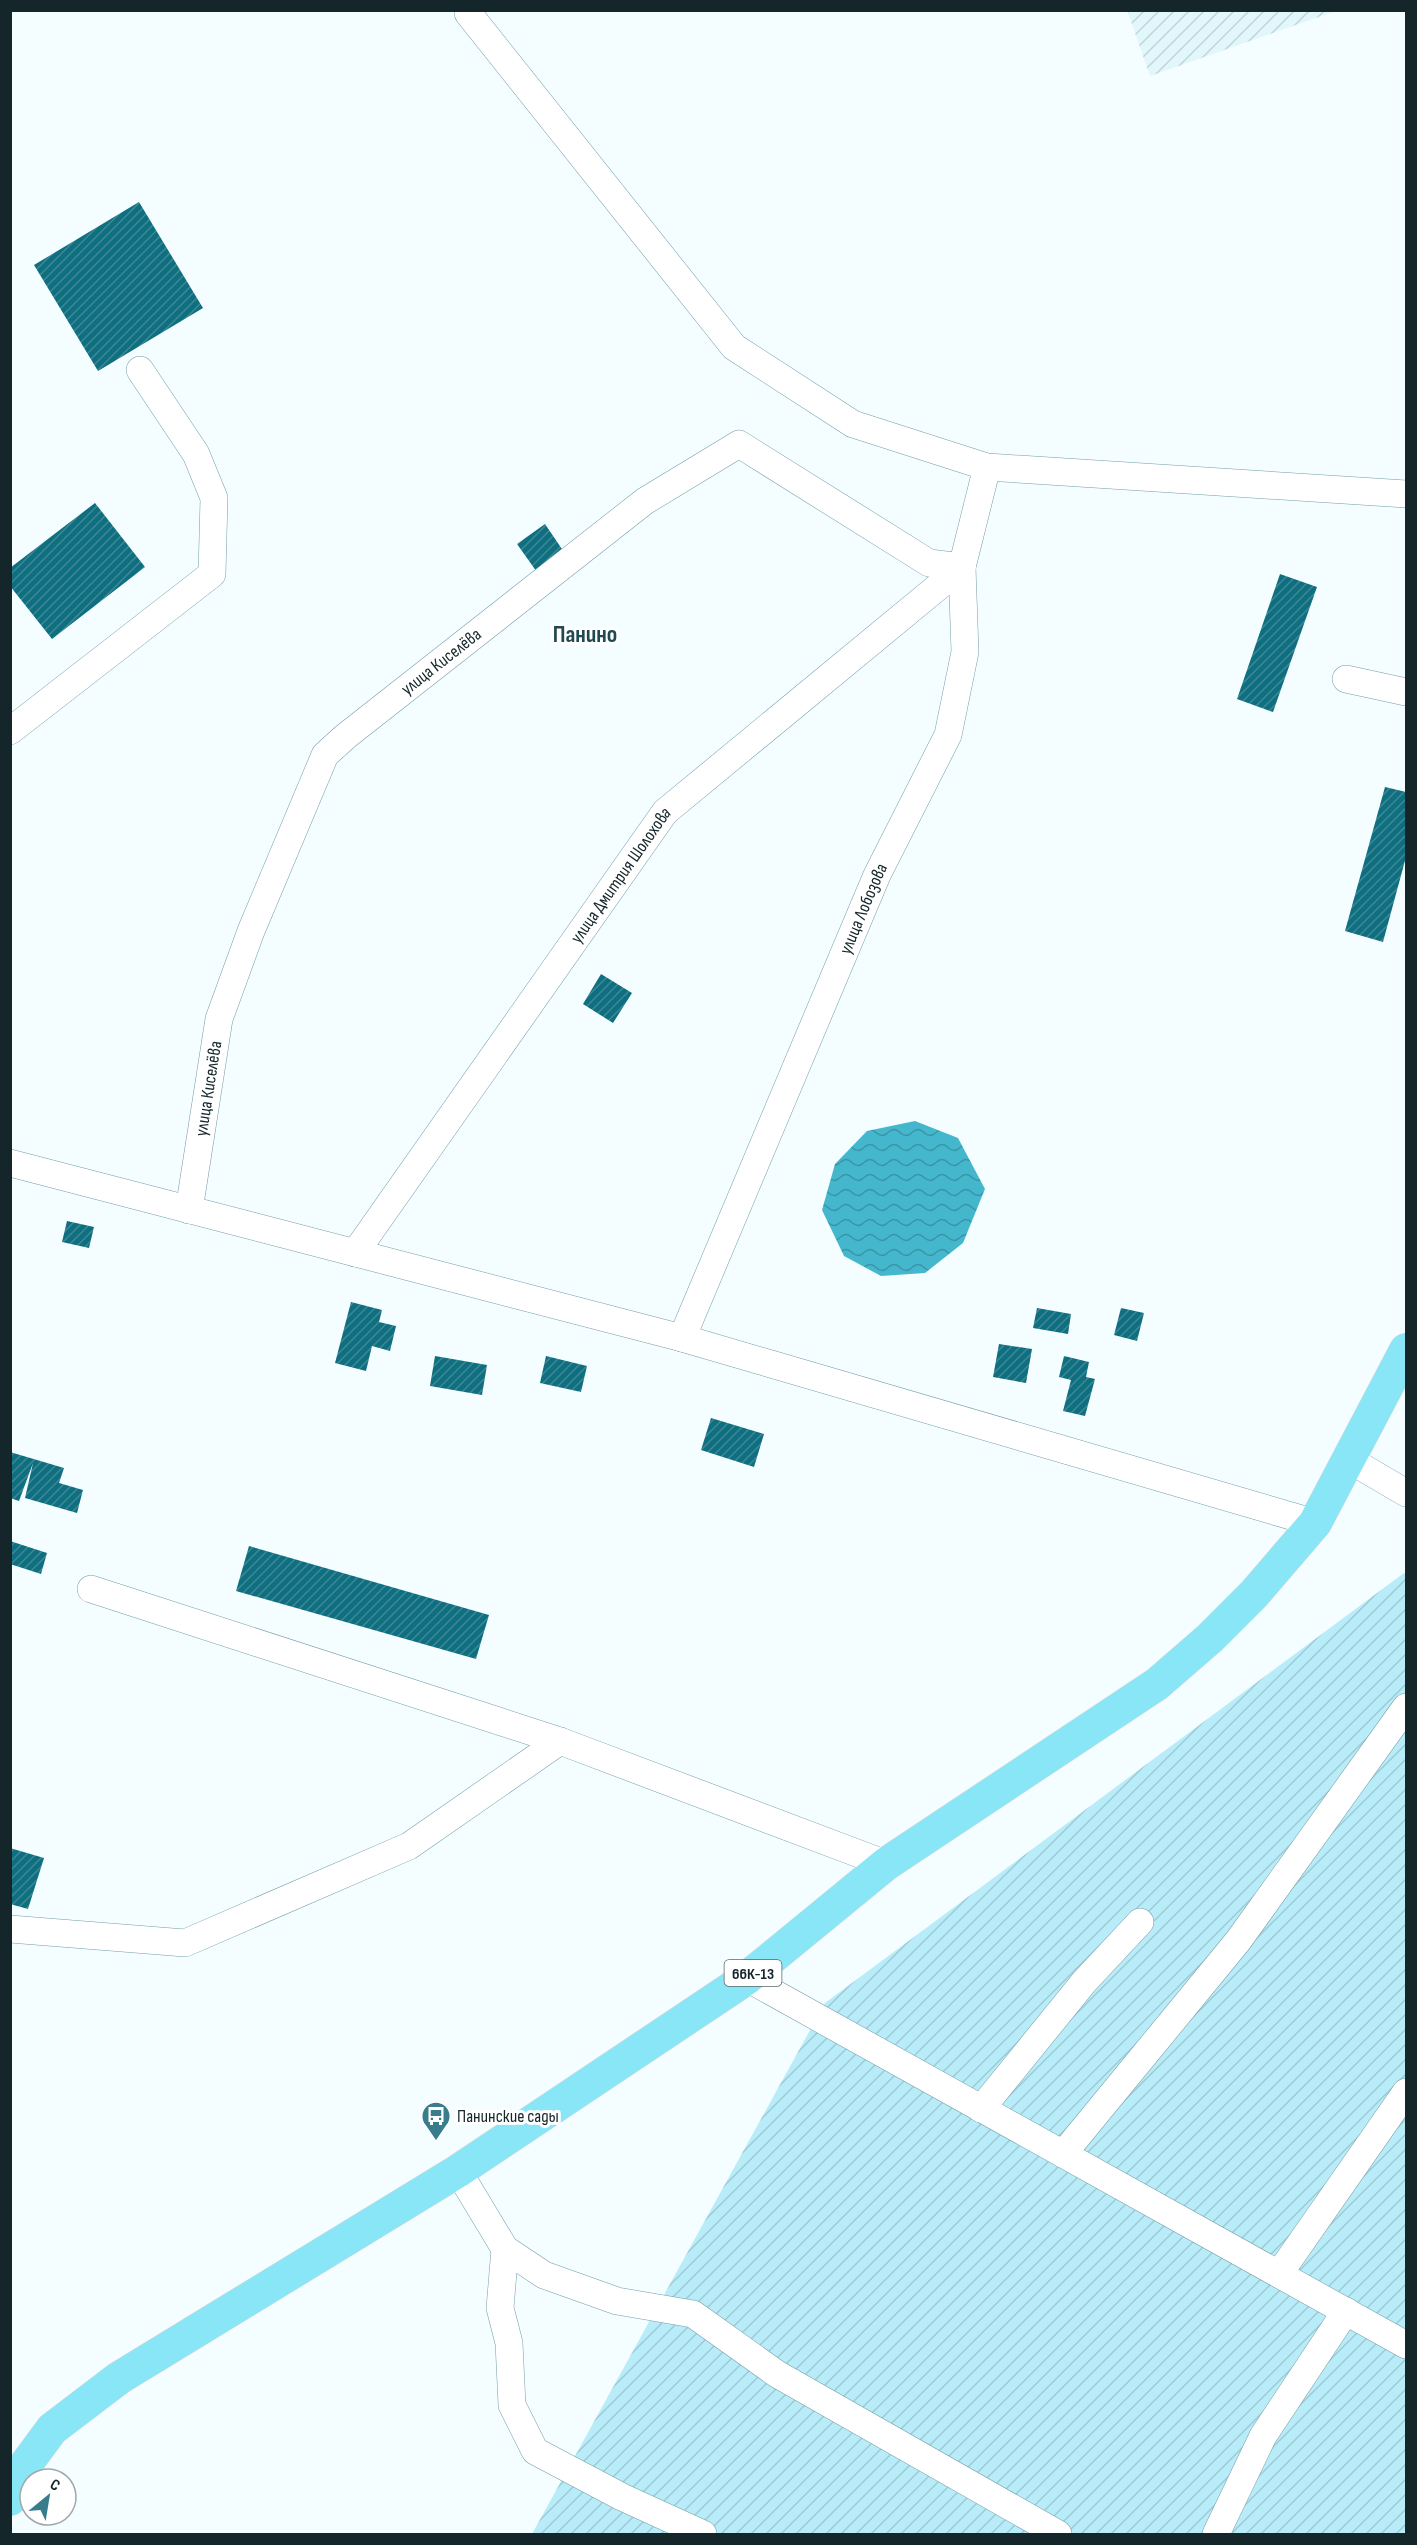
<svg xmlns="http://www.w3.org/2000/svg" width="1417" height="2545" viewBox="0 0 1417 2545" font-family="'Sofia Sans Condensed',sans-serif">
  <defs>
    <pattern id="industrial-furrows" width="10" height="10" patternUnits="userSpaceOnUse" patternTransform="scale(1.5)"><rect width="10" height="10" fill="#e2f7fc"/><path d="M-1 1l2-2M0 10L10 0M9 11l2-2" fill="none" stroke="#c1d4d8"/></pattern>
    <pattern id="garden-furrows" width="10" height="10" patternUnits="userSpaceOnUse" patternTransform="scale(1.5)"><rect width="10" height="10" fill="#b8ecf8"/><path d="M-1 1l2-2M0 10L10 0M9 11l2-2" fill="none" stroke="#9dcad5"/></pattern>
    <pattern id="water-waves" width="16" height="10" patternUnits="userSpaceOnUse" patternTransform="scale(1.5)"><rect width="16" height="10" fill="#45b7cd"/><path d="M0 5q4-4 8 0t8 0" fill="none" stroke="#3895a7"/></pattern>
    <pattern id="building-hatch" width="6" height="6" patternUnits="userSpaceOnUse" patternTransform="scale(1.5)"><rect width="6" height="6" fill="#0d6f80"/><path d="M-1 1l2-2M0 6l6-6M5 7l2-2" fill="none" stroke="#418793"/></pattern>
  </defs>
  <rect width="100%" height="100%" fill="#f4fdff"/>
  <!-- industrial -->
  <path fill="url(#industrial-furrows)" d="M1127 10H1336V11L1150 76Z"/>
  <!-- garden -->
  <path fill="url(#garden-furrows)" d="M1404 1573 1406 1575V2534H532L825 2003Z"/>
  <!-- water -->
  <path fill="url(#water-waves)" d="M915 1121 958 1138 985 1189 963 1243 925 1273 881 1276 844 1256 822 1210 835 1164 867 1131Z"/>
  <!-- building -->
  <path fill="url(#building-hatch)" d="M139 202 203 308 98 371 34 265Z
    M95 503 145 567 52 639 10 586V568Z
    M545 524 566 555 539 575 517 544Z
    M1280 574 1317 587 1273 712 1237 699Z
    M1385 787 1406 792V857L1383 942 1345 931Z
    M601 974 632 993 613 1023 583 1004Z
    M67 1221 94 1227 89 1248 62 1242Z
    M351 1302 382 1310 379 1322 396 1326 390 1351 372 1346 366 1371 335 1363Z
    M1037 1308 1071 1314 1068 1334 1033 1328Z
    M1121 1308 1144 1313 1137 1341 1114 1335Z
    M999 1344 1032 1349 1026 1383 993 1377Z
    M435 1356 487 1365 482 1395 430 1386Z
    M546 1356 587 1366 581 1392 540 1383Z
    M1064 1356 1089 1362 1086 1377 1095 1379 1085 1416 1063 1411 1071 1380 1059 1377Z
    M711 1418 764 1434 754 1467 701 1450Z
    M10 1452 64 1468 59 1483 83 1490 77 1513 25 1498 33 1463 19 1501 10 1498Z
    M10 1541 47 1553 41 1574 10 1564Z
    M249 1546 489 1615 476 1659 236 1591Z
    M10 1848 44 1858 28 1909 10 1904Z"/>
  <g fill="none" stroke-linecap="round" stroke-linejoin="round">
    <!-- minor casing -->
    <g stroke="#749ea8" stroke-width="28">
      <g id="minor">
        <path d="M472 10 468 13 734 347 853 424 987 467 1406 494"/>
        <path d="M1346 679 1406 692"/>
        <path d="M10 731 212 574 214 498 196 454 140 370"/>
        <path d="M10 1163 682 1338 1315 1523"/>
        <path id="s1" d="M189 1210 219 1019 251 931 325 755 346 736 645 501 739 444 929 563 962 567"/>
        <path id="s2" d="M355 1253 665 812 962 567"/>
        <path id="s3" d="M682 1338 877 875 948 735 965 652 962 567 987 467"/>
        <path d="M1350 1460 1406 1493"/>
        <path d="M91 1589 560 1741 886 1864"/>
        <path d="M10 1929 185 1943 409 1846 560 1741"/>
        <path d="M747 1978 1406 2345"/>
        <path d="M981 2109 1084 1982 1140 1922"/>
        <path d="M1063 2154 1238 1941 1406 1707"/>
        <path d="M458 2171 505 2249 544 2275 617 2301 693 2314 777 2374 1058 2534"/>
        <path d="M505 2249 500 2308 509 2343 512 2405 535 2451 622 2497 703 2534"/>
        <path d="M1279 2274 1406 2092"/>
        <path d="M1216 2534 1263 2436 1346 2311"/>
      </g>
    </g>
    <!-- major casing -->
    <g stroke="#d5d8d9" stroke-width="34">
      <path id="major" d="M10 2499 21 2471 52 2429 119 2378 458 2171 747 1978 886 1864 1157 1684 1210 1638 1254 1594 1315 1523 1406 1350"/>
    </g>
    <!-- minor -->
    <use href="#minor" stroke="#fff" stroke-width="27"/>
    <!-- major -->
    <use href="#major" stroke="#88e6f7" stroke-width="33"/>
  </g>
  <!-- icons -->
  <defs>
    <g id="bus-pin" transform="scale(1.5)"><path d="M0 17L-7.5 6A9.5 9.5 0 1 1 7.5 6Z" fill="#387d8b" stroke="#fff"/><path d="M-5-6H5V4H4V6H2V4H-2V6H-4V4H-5ZM-3.5-4V0h7V-4ZM-3.5 1.2v1.5H-2V1.2ZM2 1.2v1.5H3.5V1.2Z" fill="#fff"/></g>
  </defs>
  <g fill-rule="evenodd">
    <use href="#bus-pin" x="436" y="2116"/>
  </g>
  <g text-anchor="middle" stroke-width="6" stroke-linejoin="round" paint-order="stroke">
    <!-- shield labels -->
    <rect fill="#fff" stroke="#5b676a" stroke-width="1.5" x="724.5" y="1960" width="57" height="26" rx="4.5"/>
    <g font-size="16" font-weight="bold" fill="#15262a">
      <text x="753" y="1979">66К-13</text>
    </g>
    <!-- street labels -->
    <g font-size="18" fill="#15262a" stroke="#fff">
      <text dy="6" stroke="none"><textPath href="#s1" startOffset="627">улица Киселёва</textPath></text>
      <text dy="6" stroke="none"><textPath href="#s2" startOffset="462">улица Дмитрия Шолохова</textPath></text>
      <text dy="6" stroke="none"><textPath href="#s3" startOffset="466">улица Лобозова</textPath></text>
      <text dy="6" stroke="none"><textPath href="#s1" startOffset="123">улица Киселёва</textPath></text>
    </g>
    <!-- poi labels -->
    <g font-size="18" fill="#15262a" stroke="#fff" text-anchor="start">
      <text x="457" y="2122">Панинские сады</text>
    </g>
    <!-- district labels -->
    <g font-size="24" font-weight="bold" fill="#204951" stroke="#fff">
      <text x="585" y="642">Панино</text>
    </g>
  </g>
  <!-- border -->
  <rect width="1417" height="2545" fill="none" stroke="#15262a" stroke-width="24"/>
  <!-- north arrow -->
  <g transform="translate(48 2497) rotate(30)"><circle r="28" fill="#ffffff" stroke="#a1a8aa" stroke-width="1.5"/>
  <path d="M0-4.5L10 22L0 15L-10 22Z" fill="#387d8b"/>
  <text y="-9" font-size="16" font-weight="bold" text-anchor="middle" fill="#15262a">С</text>
  </g>
</svg>
